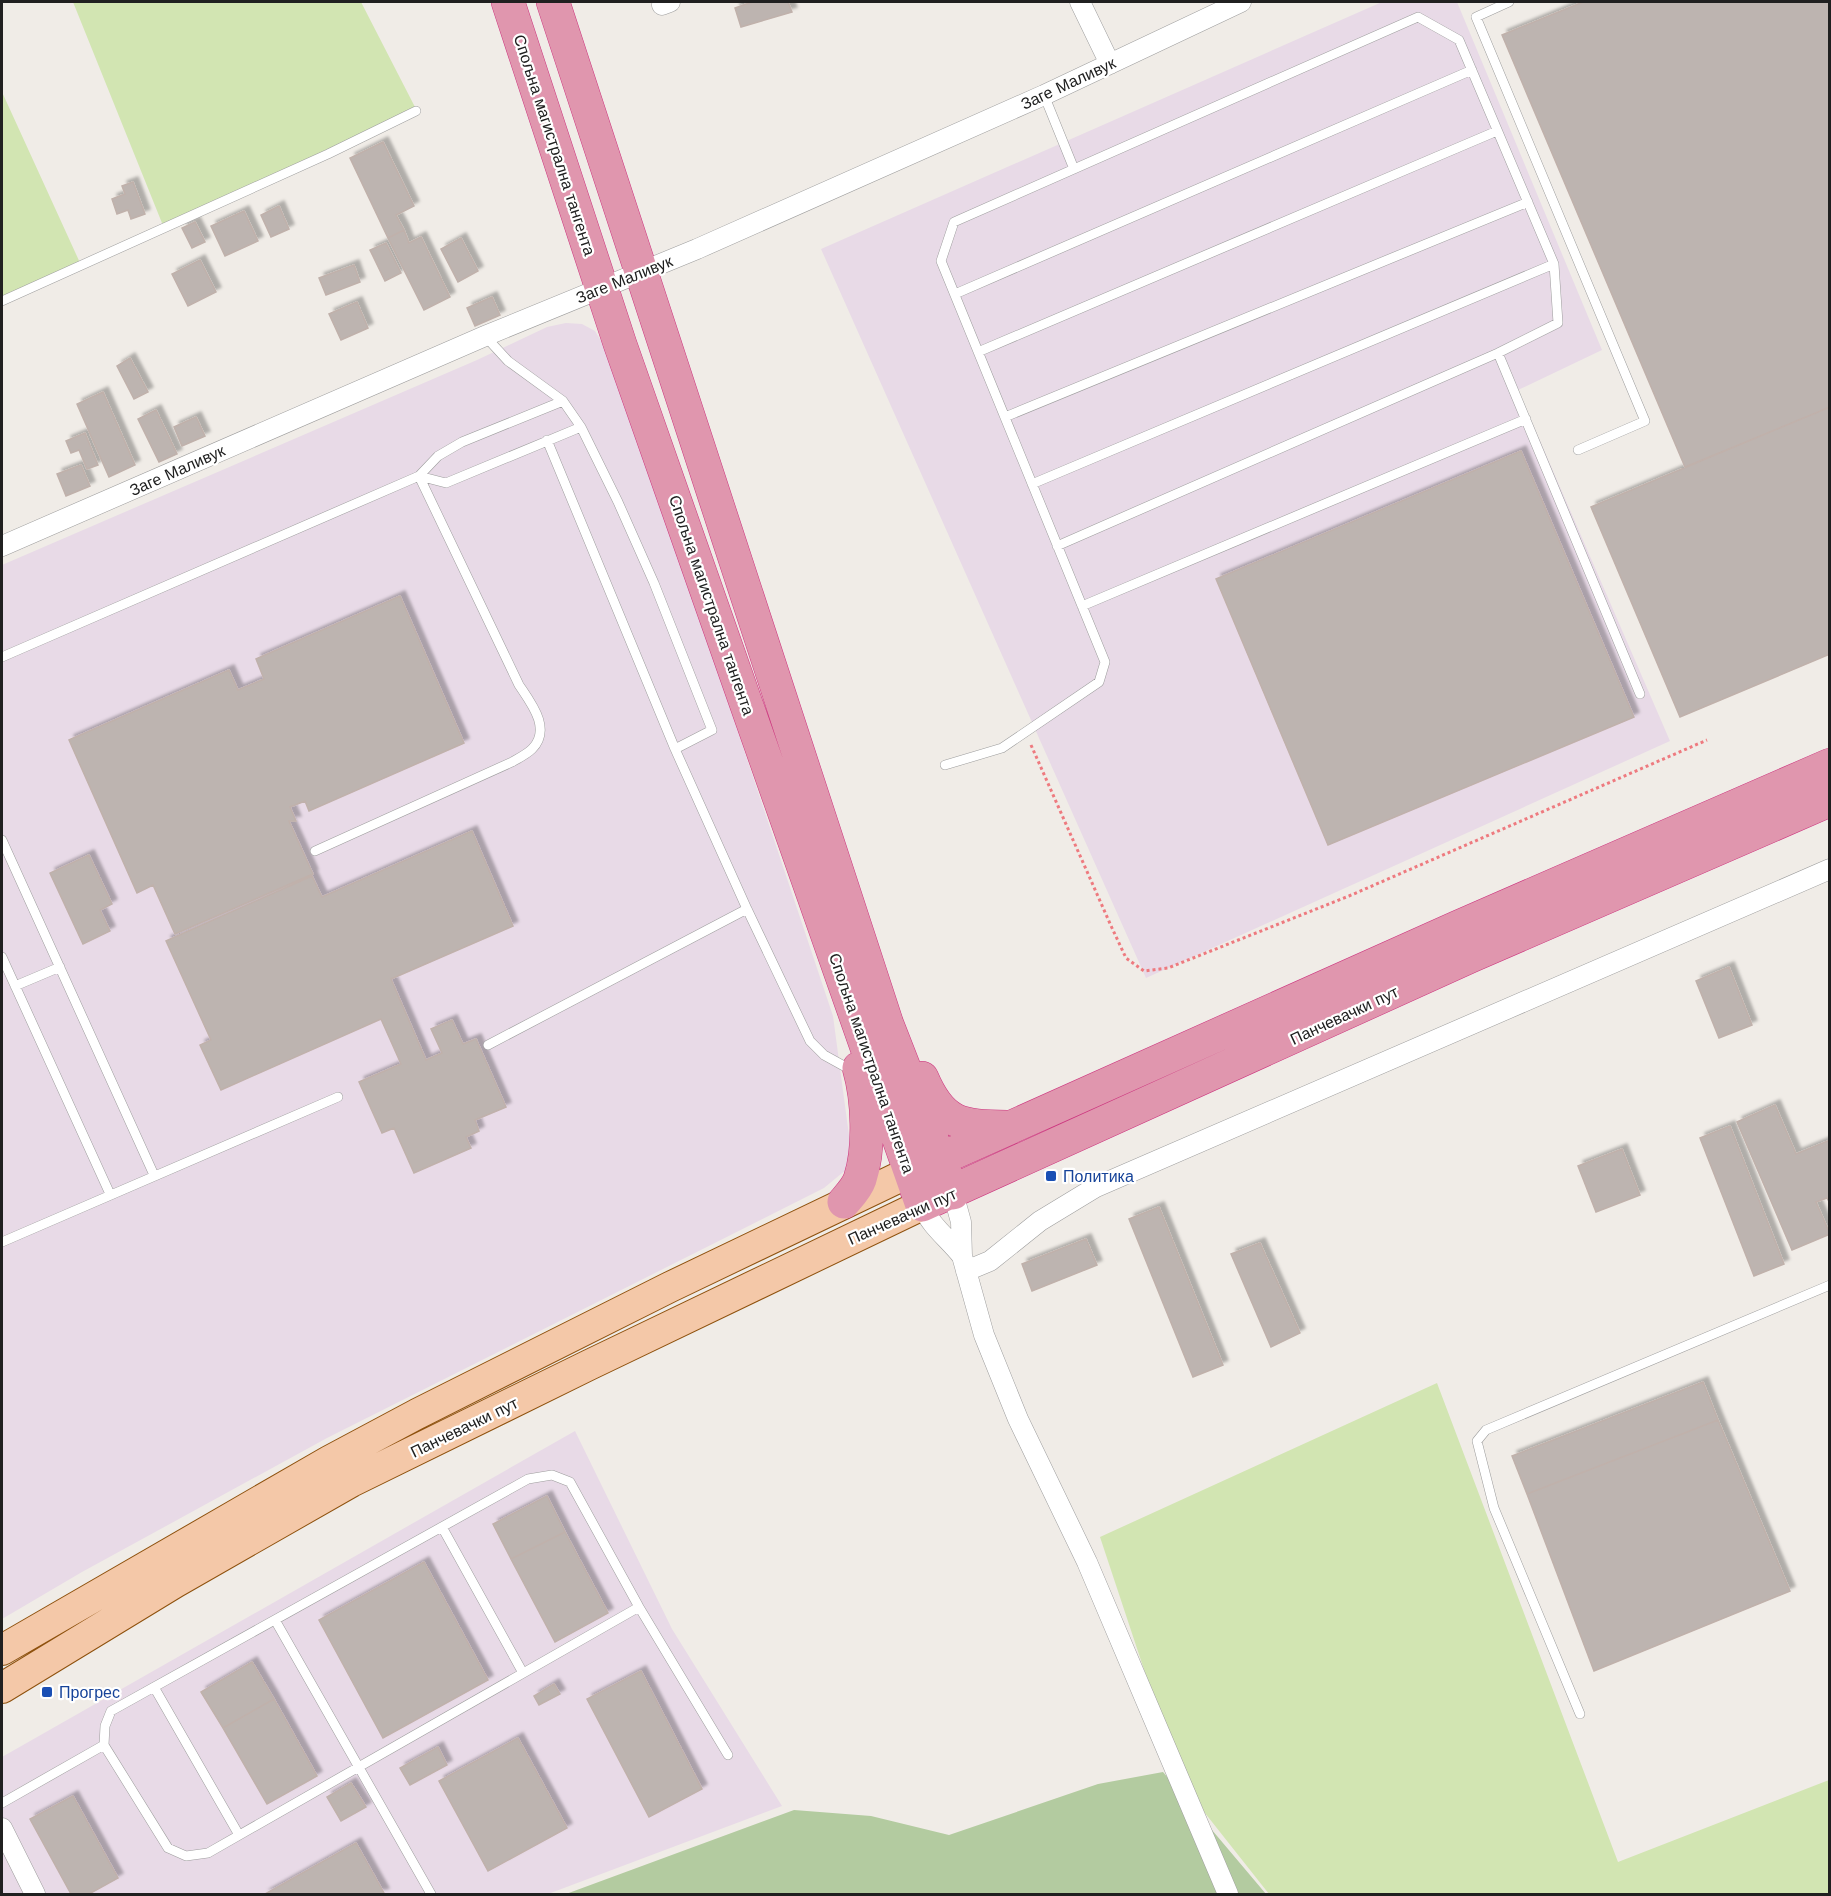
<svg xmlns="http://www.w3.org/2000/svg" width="1831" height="1896" viewBox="0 0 1831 1896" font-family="'Work Sans',sans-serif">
  <defs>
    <filter id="shadow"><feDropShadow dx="5" dy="-5" stdDeviation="1.5" flood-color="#0004"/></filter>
  </defs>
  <rect width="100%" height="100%" fill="#f0ece7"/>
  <!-- industrial -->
  <path fill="#e8dae7" d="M1382 2H1457L1602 350 1518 390 1670 741 1146 978 821 249Z
    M566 323 582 324 595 331 606 349 644 451 833 1016 850 1143 847 1169 824 1188 327 1438 82 1572 2 1619V565L477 360 547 327Z
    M575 1431 672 1629 782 1806 548 1894H2V1757Z"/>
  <!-- grass -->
  <path fill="#d2e5b2" d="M73 2H361L416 109 164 228Z
    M2 92 81 265 2 300Z
    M1437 1383 1618 1862 1829 1780V1894H1269L1182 1784 1100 1537Z"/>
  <!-- forest -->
  <path fill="#b3cba0" d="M1163 1772 1266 1894H566L794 1810 871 1816 949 1835 1098 1784Z"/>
  <!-- building -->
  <path fill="#bdb4b0" stroke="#c0b1ab" stroke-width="1.5" filter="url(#shadow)" d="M752 2H788L792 12 741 27 735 8Z
    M1583 2H1830V407L1685 467 1502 35Z
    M383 142 414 206 396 215 404 230 388 238 350 158Z
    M133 182 145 214 131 219 128 210 117 214 112 199 125 194 122 186Z
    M279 206 289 229 271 237 261 215Z
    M244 211 258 241 225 256 211 226Z
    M195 222 205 242 192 248 182 228Z
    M404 230 409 243 421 237 450 297 424 310 388 238Z
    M461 238 478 271 458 282 441 249Z
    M386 243 401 273 385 281 370 250Z
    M200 260 216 292 188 306 172 274Z
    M354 265 360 282 326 295 319 278Z
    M492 297 500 315 475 326 467 308Z
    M357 302 368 328 341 340 329 314Z
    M130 358 148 392 134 399 117 366Z
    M103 392 135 465 109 477 77 404Z
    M1830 407V654L1680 717 1591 507Z
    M156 410 177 454 159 462 138 419Z
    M196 417 205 436 182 446 174 427Z
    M85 433 98 465 87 469 79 450 71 453 66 441Z
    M1521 451 1634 717 1328 845 1216 579Z
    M81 465 90 486 66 496 57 474Z
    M400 596 464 743 309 811 305 801 290 807 296 821H289L313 874 175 934 153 885 137 893 69 740 229 670 238 690 264 679 256 659Z
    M472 831 513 926 391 979 426 1060 442 1053 431 1029 452 1020 463 1044 476 1039 506 1107 475 1120 479 1131 466 1137 471 1148 414 1173 394 1128 382 1133 359 1082 401 1064 381 1019 221 1090 200 1045 211 1040 166 941 312 876 322 897Z
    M89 855 112 904 100 910 110 931 83 944 50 873Z
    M1729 967 1752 1025 1719 1038 1696 981Z
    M1775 1105 1796 1154 1830 1140V1203L1827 1198 1816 1202 1830 1234 1792 1250 1737 1122Z
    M1730 1126 1784 1264 1754 1276 1700 1138Z
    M1622 1149 1640 1195 1596 1212 1578 1166Z
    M1159 1207 1223 1365 1193 1377 1129 1219Z
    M1086 1239 1097 1265 1032 1291 1022 1264Z
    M1260 1243 1300 1333 1271 1347 1231 1254Z
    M1703 1382 1718 1420 1527 1494 1512 1456Z
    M1718 1420 1790 1591 1594 1671 1527 1494Z
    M547 1496 565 1532 511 1559 493 1524Z
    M565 1532 608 1613 555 1642 511 1559Z
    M424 1562 488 1680 383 1738 319 1620Z
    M252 1662 274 1699 223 1728 201 1692Z
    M641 1671 702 1789 649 1817 587 1699Z
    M554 1684 560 1694 539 1705 534 1696Z
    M274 1699 317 1776 267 1804 223 1728Z
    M518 1738 567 1828 488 1871 439 1781Z
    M438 1747 447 1765 410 1785 400 1768Z
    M351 1783 366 1807 341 1821 327 1797Z
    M73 1796 118 1878 89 1894H71L30 1819Z
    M356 1843 384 1893 381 1894H265Z"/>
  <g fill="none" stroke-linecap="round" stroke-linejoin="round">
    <!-- lane casing -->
    <g stroke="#9d9d9d" stroke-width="10">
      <path id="lane" d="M1509 2 1476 17 1645 421 1578 450
        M1044 95 1074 169
        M955 294 1472 70
        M2 301 328 154 416 111
        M485 336 508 361 563 401 581 427 618 502 654 583 712 730 675 749
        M978 352 1497 131
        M1005 417 1528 202
        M547 440 675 749 747 909 810 1041 824 1055 853 1071
        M419 476 446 483 581 427
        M1032 484 1554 264
        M1057 546 1498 353
        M1082 606 1526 419
        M2 657 419 476 438 456 462 442 563 401
        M945 765 1002 748 1099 682 1105 662 941 261 954 222 1418 17 1459 40 1554 264 1558 323 1498 353 1640 694
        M2 840 154 1175
        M315 851 512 762C519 758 527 754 532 749 552 729 531 703 519 685L419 476
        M2 957 110 1194
        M15 986 60 967
        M488 1045 747 909
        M2 1242 338 1097
        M442 1527 523 1673
        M639 1607 208 1853 186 1856 168 1848 104 1745 105 1726 111 1711 528 1479 552 1475 570 1482 639 1607 728 1755
        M275 1620 431 1894
        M154 1687 239 1835
        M1580 1714 1494 1508 1477 1441 1486 1430 1830 1285
        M2 1803 104 1745"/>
    </g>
    <!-- street casing -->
    <g stroke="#9d9d9d" stroke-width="21">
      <path id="street" d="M1080 2 1110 64
        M662 5 670 2
        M2 546 485 336 697 249 1044 95 1241 2
        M953 1193 961 1222 962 1256 984 1335 1018 1419 1087 1562 1228 1894
        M922 1205C930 1226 949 1239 962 1256
        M966 1271 990 1261 1040 1221 1096 1187 1830 869
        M2 1828 35 1894"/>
    </g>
    <!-- primary casing -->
    <g stroke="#8e510d" stroke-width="32">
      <path id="primary" d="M2 1650 329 1461 417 1414 670 1287 910 1172
        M2 1688 176 1582 351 1482 589 1365 922 1205"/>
    </g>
    <!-- highway casing -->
    <g stroke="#cc367f" stroke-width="34">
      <path id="highway" d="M508 2 620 344 922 1205 1471 956 1830 800
        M553 2 887 1024 953 1193
        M922 1078C942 1125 961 1126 1007 1127
        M920 1168 1458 927 1830 765
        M844 1202C850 1195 857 1188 860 1179 870 1148 868 1099 859 1068"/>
    </g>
    <!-- path -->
    <path stroke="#ee7a7f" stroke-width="3" stroke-dasharray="3 3" stroke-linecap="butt" d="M1031 745 1112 928 1126 958 1144 971 1168 968 1349 896 1707 740"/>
    <!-- lane -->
    <use href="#lane" stroke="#fff" stroke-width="9"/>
    <!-- street -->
    <use href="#street" stroke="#fff" stroke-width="20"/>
    <!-- primary -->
    <use href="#primary" stroke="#f4c8a8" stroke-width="30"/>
    <!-- highway -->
    <use href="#highway" stroke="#e096ae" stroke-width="33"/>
  </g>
  <!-- markers -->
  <g fill="#1a4fb4" stroke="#fff" stroke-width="2">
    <rect x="1045" y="1170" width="12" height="12" rx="3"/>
    <rect x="41" y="1686" width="12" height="12" rx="3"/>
  </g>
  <g text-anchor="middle" stroke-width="4.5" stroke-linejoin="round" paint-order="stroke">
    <!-- street labels -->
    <g font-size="16" fill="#202020" stroke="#fff">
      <text transform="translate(1068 83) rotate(-25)" y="6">Заге Маливук</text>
      <text transform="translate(555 145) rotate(72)" y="6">Спољна магистрална тангента</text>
      <text transform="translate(624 279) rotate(-22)" y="6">Заге Маливук</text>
      <text transform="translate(177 470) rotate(-24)" y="6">Заге Маливук</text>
      <text transform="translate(712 605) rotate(71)" y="6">Спољна магистрална тангента</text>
      <text transform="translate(1344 1015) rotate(-25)" y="6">Панчевачки пут</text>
      <text transform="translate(872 1063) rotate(71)" y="6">Спољна магистрална тангента</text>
      <text transform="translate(902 1216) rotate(-24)" y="6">Панчевачки пут</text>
      <text transform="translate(464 1427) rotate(-26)" y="6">Панчевачки пут</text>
    </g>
    <!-- transit labels -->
    <g font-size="16" fill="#164399" stroke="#fff" text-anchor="start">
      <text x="1063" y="1182">Политика</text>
      <text x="59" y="1698">Прогрес</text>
    </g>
  </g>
  <!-- border -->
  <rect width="1831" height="1896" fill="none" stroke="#202020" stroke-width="6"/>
</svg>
